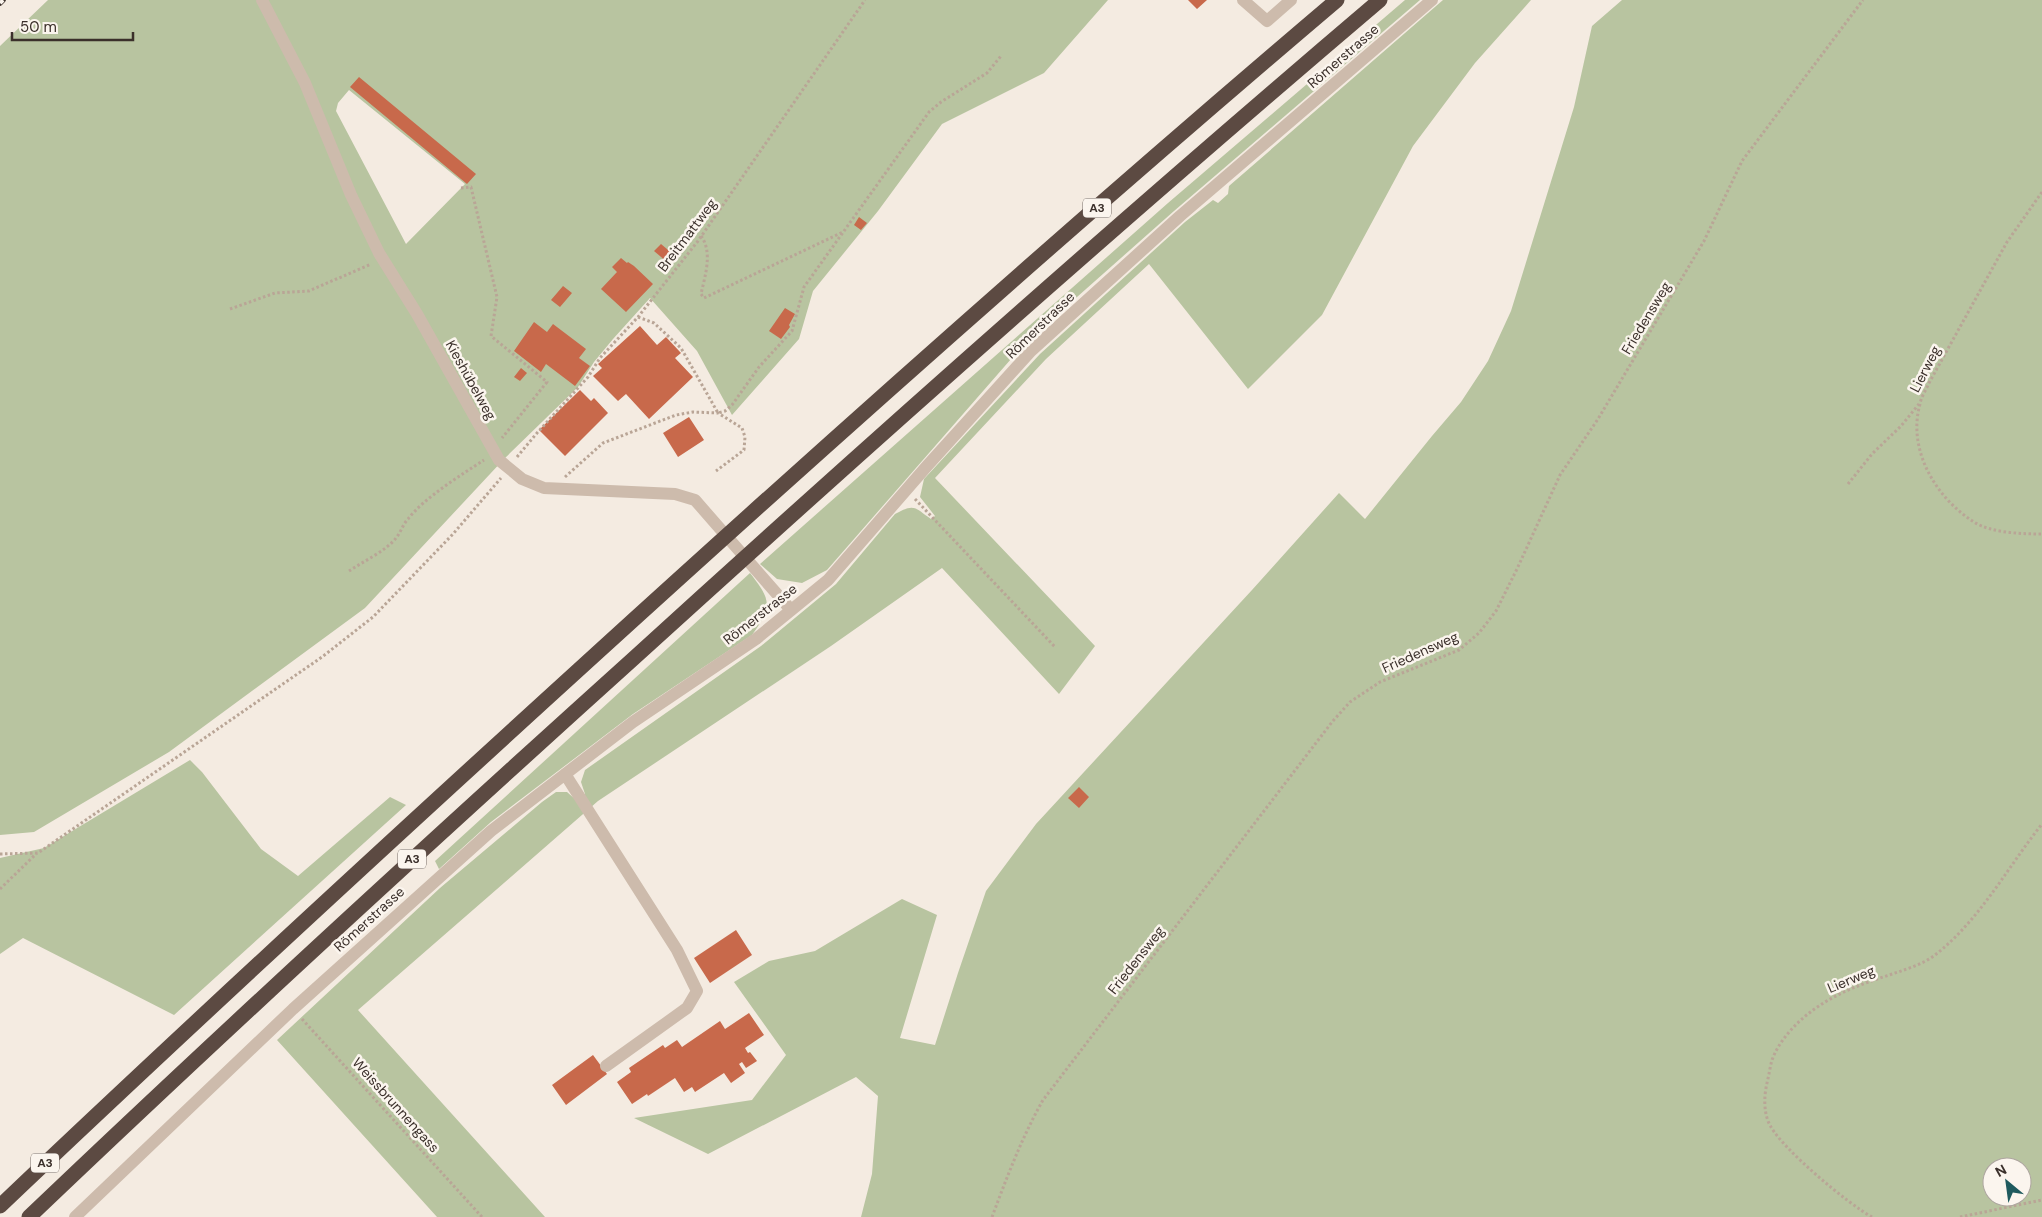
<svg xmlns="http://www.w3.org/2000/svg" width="2042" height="1217" viewBox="0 0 2042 1217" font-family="'DM Sans',sans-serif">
  <rect width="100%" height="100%" fill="#f4ebe1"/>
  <!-- green -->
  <path fill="#b8c4a0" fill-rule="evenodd" d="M48 0H1108L1044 73 942 124 878 211 813 291 799 339 732 415 697 351 650 298 613 339 594 362 578 387 504 459 365 608 169 752 34 832 0 835V46ZM349 90 465 184 406 244 336 111 338 103Z
    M1405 0H1420L1174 211 1024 344 827 570 802 583 777 579 760 564 1168 203Z
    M1443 0H1531L1475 63 1413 146 1322 315 1248 389 1149 264 1046 359 935 478 1095 646 1059 694 942 568 831 646 598 801 358 1010 545 1217H437L277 1040 440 888 542 802 556 792H567L576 800 585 794 581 782 585 770 761 646 836 584 895 514C915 503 915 508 931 519L935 516 920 497 924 479 1040 354 1185 222 1213 200 1218 203 1228 194 1229 186Z
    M1622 0H2042V1217H861L872 1174 878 1096 856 1077 708 1154 634 1118 752 1100 786 1055 734 982 769 961 815 951 902 899 937 915 900 1038 935 1045 958 973 986 891 1036 824 1252 590 1339 493 1365 519 1432 436 1461 402 1488 361 1511 311 1574 107 1592 26ZM1992 1167H2022V1197H1992Z
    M750 573C771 600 773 606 752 635L633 714 491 822 439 869 435 861Z
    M190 760 202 772 261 849 298 876 390 797 406 805 174 1015 23 938 0 954V858L44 848Z"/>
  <!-- building -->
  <path fill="#c8694b" d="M1188 0H1207L1197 9Z
    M359 77 476 174 467 184 350 87Z
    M859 217 867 223 861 230 854 225Z
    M661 244 674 255 667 262 654 251Z
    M621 258 627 263 628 262 634 266 653 284 626 312 601 289 617 272 612 267Z
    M563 286 572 293 560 307 551 300Z
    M785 308 795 314 789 325 790 327 781 339 769 331Z
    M534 322 547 332 553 324 586 349 579 358 590 366 575 386 546 364 541 372 514 351Z
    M640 326 657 345 666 337 681 353 675 358 693 377 649 419 626 394 618 401 593 376 602 368 598 364Z
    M521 368 527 373 520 381 514 377Z
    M580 390 591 401 594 398 608 413 565 456 539 430Z
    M689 417 704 440 678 457 663 433Z
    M1079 787 1089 797 1079 808 1068 798Z
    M736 930 752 955 710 983 694 958Z
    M749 1013 764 1035 745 1048 748 1053 750 1052 757 1061 746 1068 742 1062 739 1064 745 1073 731 1083 724 1073 695 1092 692 1087 684 1092 675 1078 648 1096 647 1094 632 1104 617 1082 631 1072 629 1068 663 1045 665 1048 677 1040 682 1047 720 1021 725 1029Z
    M593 1055 607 1074 566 1105 552 1085Z"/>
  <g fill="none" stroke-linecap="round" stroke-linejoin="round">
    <!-- path -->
    <path stroke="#b9a596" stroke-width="3" stroke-dasharray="2.5 2.5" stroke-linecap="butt" d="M461 188 471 187 497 297 491 336 547 382 502 438
      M2042 192 2007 242 1929 383C1926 390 1921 397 1920 404 1907 450 1936 498 1974 522 1991 533 2022 534 2042 534
      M701 236C713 252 705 276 701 294L704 298 843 232
      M230 309 275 293 309 291 371 264
      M638 317 654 323 681 348 718 413 725 411 732 405 759 367 792 331 804 287 929 112 941 102 987 73 1001 56
      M517 457 537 433 588 377 600 358 638 317 698 241 865 0
      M565 477 603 443 676 415 693 412 718 413 742 428 745 437 744 450 716 471
      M1848 484 1872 454 1901 426 1919 404
      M915 499 1055 647
      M349 571C362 562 386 551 396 538 401 532 403 524 408 519 424 498 461 475 484 460
      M0 854 38 853 322 657 373 617 453 534 501 478
      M0 889 37 853
      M302 1019 482 1217
      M992 1217C1007 1177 1022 1137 1043 1100L1332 722 1350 702 1380 682 1459 650 1479 633 1496 611 1517 569 1560 475 1598 419 1704 241 1742 161 1863 0
      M1872 1217C1848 1204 1784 1150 1771 1127 1763 1114 1764 1096 1767 1083 1769 1075 1770 1067 1772 1060 1782 1033 1809 1010 1834 997 1856 985 1881 978 1904 970 1915 966 1926 962 1935 955 1980 920 2007 868 2042 824
      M1960 1217 2042 1200"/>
    <!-- minor -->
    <path stroke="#cdbbac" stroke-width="12" d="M262 0 305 83 351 195 379 253 417 314 499 460 522 479 544 488 675 494 695 500 791 610
      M1243 0 1267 21 1291 0
      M565 774 677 950 697 991 687 1008 606 1066
      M75 1217 293 1009 491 831 633 722 756 639 828 580 927 466 1031 351 1180 216 1432 0"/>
    <!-- highway -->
    <path stroke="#5c4a42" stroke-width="15" d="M0 1206C197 1019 397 835 597 653 841 431 1086 213 1337 0
      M29 1217C227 1028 429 843 633 659 878 436 1127 215 1380 0"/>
    <!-- rail casing -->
    <g stroke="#3b302b" stroke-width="5.5">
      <path id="rail" d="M0 3 3 0"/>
    </g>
    <!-- rail -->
    <use href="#rail" stroke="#fbf5ee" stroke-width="4" stroke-dasharray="11" stroke-linecap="butt"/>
  </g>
  <g text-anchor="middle" stroke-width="5" stroke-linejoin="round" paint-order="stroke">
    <!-- shield labels -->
    <g fill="#fbf5ee" stroke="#756b66" stroke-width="1">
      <rect x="1083" y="198.5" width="28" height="19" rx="4"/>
      <rect x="398" y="849.5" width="28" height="19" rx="4"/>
      <rect x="31" y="1153.5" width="28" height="19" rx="4"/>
    </g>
    <g font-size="12" font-weight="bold" fill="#3b302b">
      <text x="1097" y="212">A3</text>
      <text x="412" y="863">A3</text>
      <text x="45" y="1167">A3</text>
    </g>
    <!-- street labels -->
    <g font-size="14" fill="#3b302b" stroke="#fbf5ee">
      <text transform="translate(1343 56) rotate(-41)" y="5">Römerstrasse</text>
      <text transform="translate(687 235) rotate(-53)" y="5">Breitmattweg</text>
      <text transform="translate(1646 318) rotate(-59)" y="5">Friedensweg</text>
      <text transform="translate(1040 325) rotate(-44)" y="5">Römerstrasse</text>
      <text transform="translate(1925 369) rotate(-63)" y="5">Lierweg</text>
      <text transform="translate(471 380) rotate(61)" y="5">Kieshübelweg</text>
      <text transform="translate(760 614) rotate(-38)" y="5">Römerstrasse</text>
      <text transform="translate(1420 652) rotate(-24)" y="5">Friedensweg</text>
      <text transform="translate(369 919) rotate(-42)" y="5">Römerstrasse</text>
      <text transform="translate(1136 960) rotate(-52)" y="5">Friedensweg</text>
      <text transform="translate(1851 979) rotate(-23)" y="5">Lierweg</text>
      <text transform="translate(396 1105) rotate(48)" y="5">Weissbrunnengass</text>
    </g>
  </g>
  <!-- north arrow -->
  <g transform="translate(2007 1182) rotate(331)"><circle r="24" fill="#fbf5ee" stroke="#aea6a0"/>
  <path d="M0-4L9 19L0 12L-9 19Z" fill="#1f5a5e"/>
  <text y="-8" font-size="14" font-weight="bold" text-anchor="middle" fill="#3b302b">N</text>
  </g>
  <!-- scale -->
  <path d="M12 32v8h121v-8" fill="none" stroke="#3b302b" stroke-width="2.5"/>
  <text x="20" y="32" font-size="15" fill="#3b302b" stroke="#fbf5ee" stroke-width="4" paint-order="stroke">50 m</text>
</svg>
